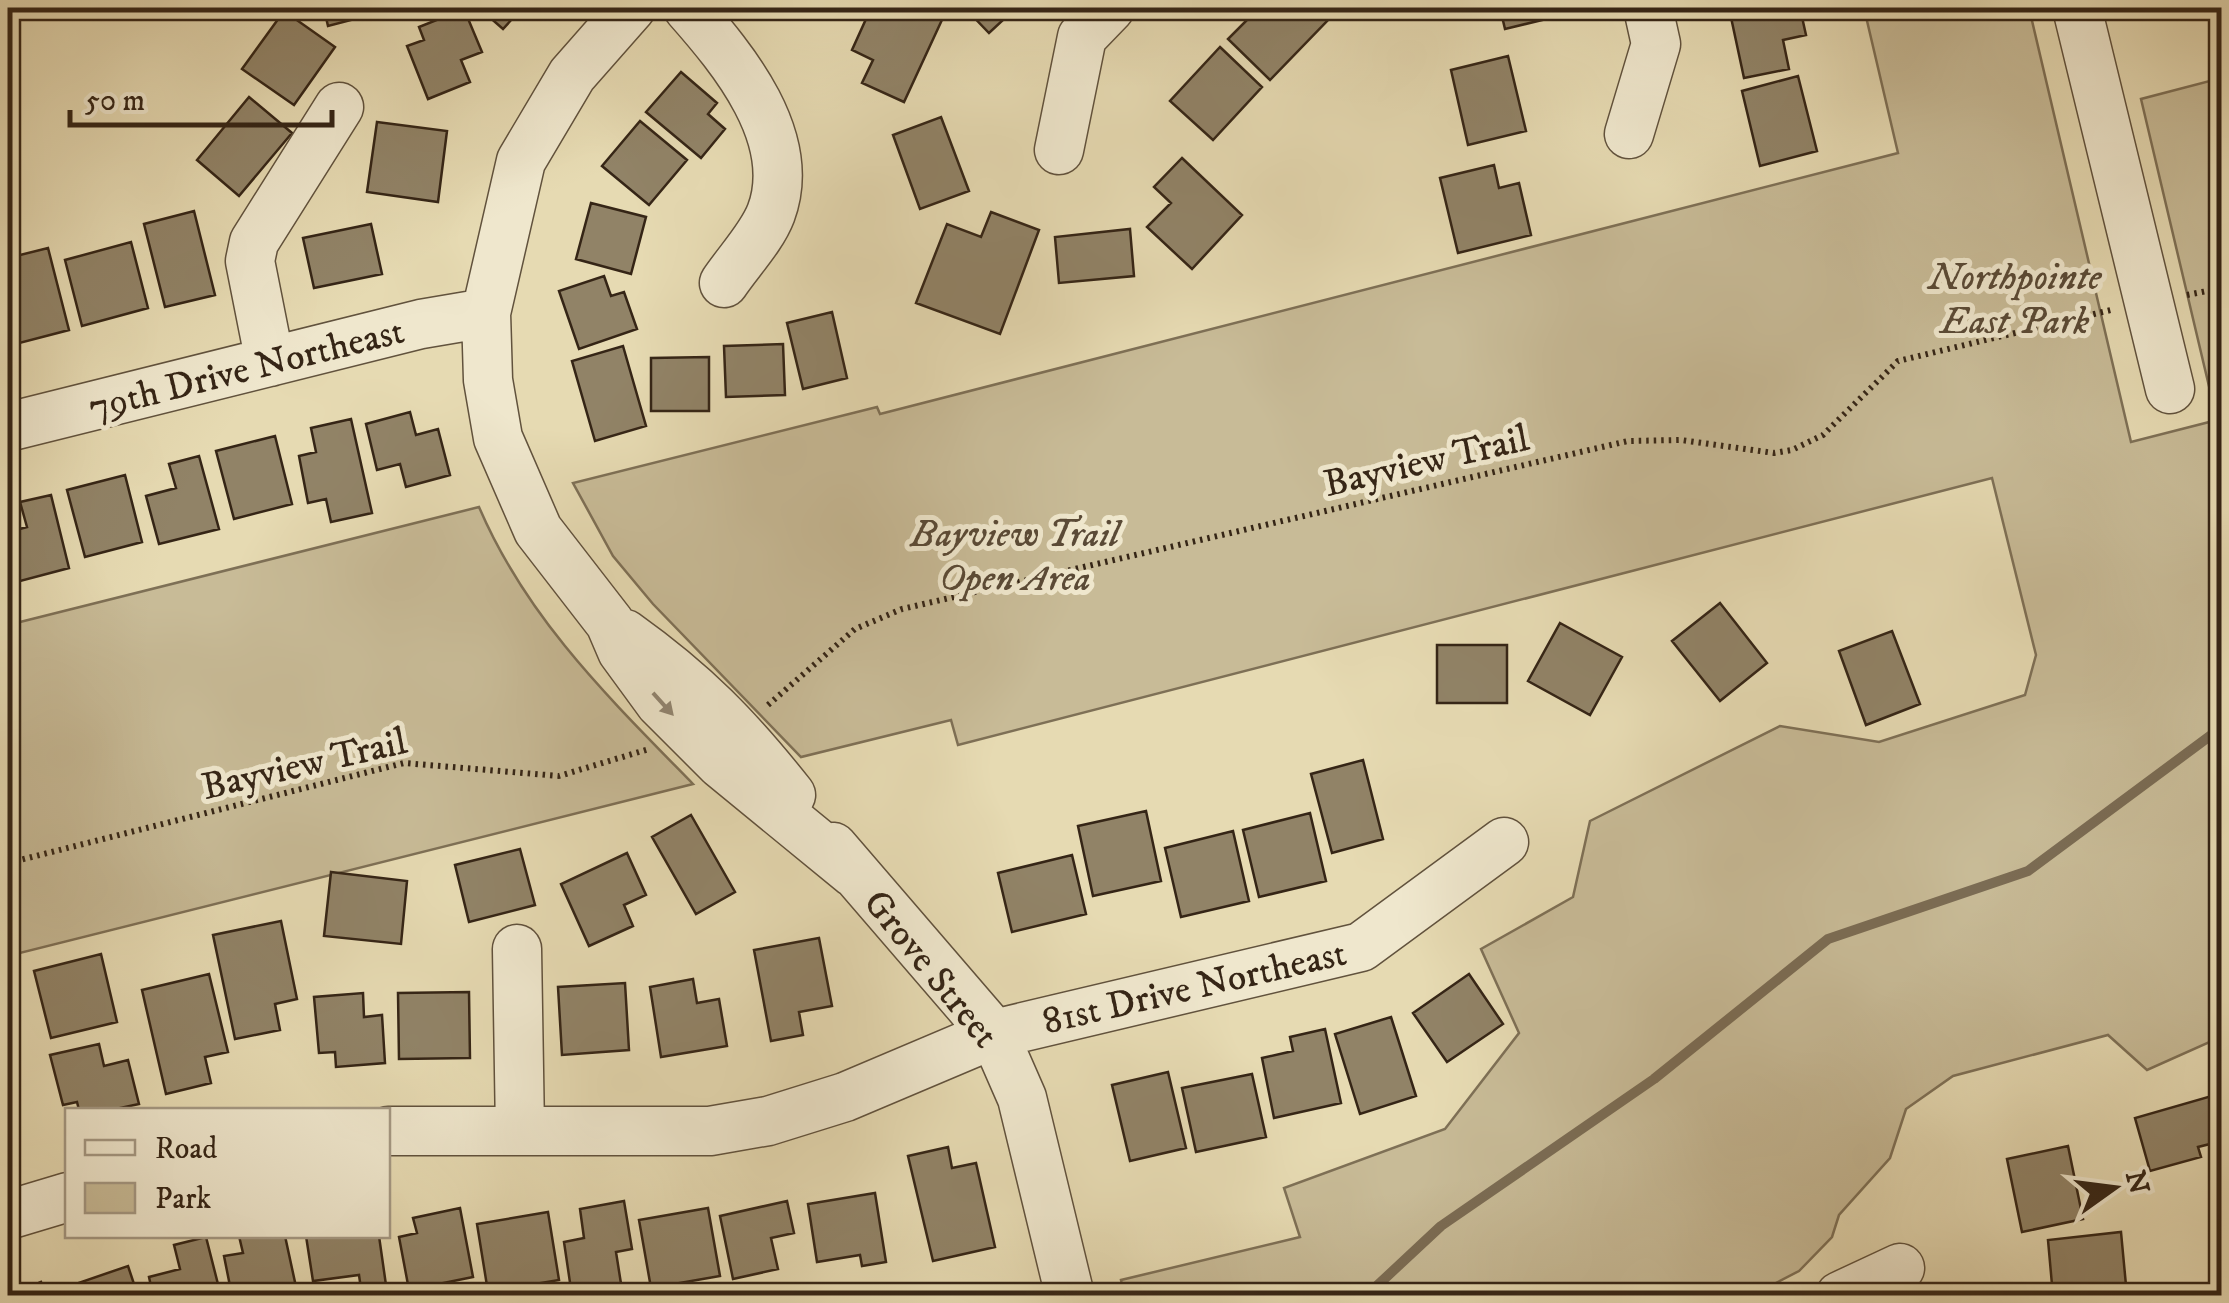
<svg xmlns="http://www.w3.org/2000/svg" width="2229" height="1303" viewBox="0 0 2229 1303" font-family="'IM FELL DW Pica',serif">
  <rect width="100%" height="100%" fill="#e6dab2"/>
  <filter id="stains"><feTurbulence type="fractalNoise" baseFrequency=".002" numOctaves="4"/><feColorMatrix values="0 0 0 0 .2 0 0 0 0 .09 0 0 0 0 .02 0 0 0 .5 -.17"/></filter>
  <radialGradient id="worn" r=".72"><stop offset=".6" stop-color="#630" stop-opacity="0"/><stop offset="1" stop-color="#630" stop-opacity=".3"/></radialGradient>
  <!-- green -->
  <path fill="#c8bb97" stroke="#7e7056" stroke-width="2.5" d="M1864 8H2029L2131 442 2217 420 2141 99 2221 78V1037L2147 1070 2108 1035 1953 1076 1906 1109 1890 1158 1839 1215 1832 1237 1799 1271 1753 1295H1124L1121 1280 1300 1237 1284 1188 1445 1129 1519 1033 1481 949 1573 897 1590 821 1780 726 1879 742 2025 695 2036 655 1992 478 958 745 951 720 801 757 653 604 613 556 573 483 877 407 880 414 1898 153Z
    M479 507C527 619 609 698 693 784L8 956V625Z"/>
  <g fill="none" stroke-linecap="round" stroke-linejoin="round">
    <!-- stream -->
    <path stroke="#7b6c54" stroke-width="10" d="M1366 1296 1441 1226 1654 1079 1828 939 2028 871 2222 727"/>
  </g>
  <!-- building -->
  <path fill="#918367" stroke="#352516" stroke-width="2.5" d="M318 8H376L378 13 328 26 324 9Z
    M479 8H522L503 29Z
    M871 8 947 9 904 102 862 83 873 60 852 50Z
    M965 8H1016L989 33Z
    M1236 8H1315L1328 20 1270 80 1228 39 1248 19Z
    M1500 8H1574L1575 12 1505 29Z
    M1729 8H1800L1806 35 1783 40 1789 69 1744 78Z
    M464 9 482 52 461 60 470 82 428 99 407 46 424 40 419 27Z
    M284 11 335 47 294 105 242 69Z
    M1220 47 1262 87 1213 140 1170 101Z
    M1508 56 1526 131 1468 145 1451 70Z
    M681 72 717 103 708 114 725 129 701 158 646 112Z
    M1798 76 1817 151 1760 166 1742 91Z
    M249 97 292 133 239 196 197 160Z
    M941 117 969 191 920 209 893 135Z
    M640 121 687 160 649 205 602 166Z
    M377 122 447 131 438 202 367 192Z
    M1182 158 1242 215 1192 269 1147 227 1171 203 1154 187Z
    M1494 165 1499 188 1519 183 1531 235 1458 253 1440 178Z
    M591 203 646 217 631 274 576 259Z
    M194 211 215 295 165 307 144 224Z
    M991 212 1039 230 1000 334 916 303 947 224 981 237Z
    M371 224 382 274 314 288 303 238Z
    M1130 229 1134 276 1059 283 1055 237Z
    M131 242 148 308 82 326 65 260Z
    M48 248 69 330 8 346V258Z
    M604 276 611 296 624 292 637 329 579 349 559 291Z
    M832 312 847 378 803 389 787 323Z
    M783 344 785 395 726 397 724 346Z
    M623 346 646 426 595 441 572 361Z
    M709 357V411H651V358Z
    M410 412 416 435 438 429 450 475 406 487 400 464 377 470 366 424Z
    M351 419 372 513 331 522 326 499 308 503 299 456 316 452 311 428Z
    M275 436 292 504 234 519 216 451Z
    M199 456 219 529 159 544 146 496 176 488 169 464Z
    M125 475 142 542 85 557 67 490Z
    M51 495 69 568 9 584 8 532 27 527 20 502Z
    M1720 603 1767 663 1720 701 1672 641Z
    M1560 623 1622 657 1590 715 1528 681Z
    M1892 631 1920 704 1866 725 1839 651Z
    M1437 645H1507V703H1437Z
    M1363 760 1383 839 1332 853 1311 774Z
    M1146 811 1161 881 1093 896 1078 826Z
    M1310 813 1326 881 1259 897 1243 830Z
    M691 815 735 892 696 914 652 837Z
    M1233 831 1249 901 1181 917 1165 848Z
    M520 849 535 905 469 922 455 865Z
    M627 853 646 895 624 905 633 926 589 946 561 884Z
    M1072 855 1086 914 1012 932 998 873Z
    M331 872 407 881 401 944 324 936Z
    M281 921 297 999 275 1004 280 1030 235 1039 213 935Z
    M819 938 832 1006 799 1012 803 1035 771 1041 754 950Z
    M101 954 117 1022 51 1038 34 971Z
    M209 974 228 1052 205 1057 211 1083 166 1094 142 990Z
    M1469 974 1503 1024 1447 1062 1413 1013Z
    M693 979 697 1003 719 999 727 1046 661 1057 650 987Z
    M625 983 629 1050 562 1055 558 987Z
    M469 992 470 1058 399 1059 398 993Z
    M363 993 364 1017 382 1015 385 1063 336 1067 335 1052 319 1053 314 997Z
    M1391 1017 1416 1096 1360 1114 1335 1034Z
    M1325 1029 1341 1103 1274 1118 1262 1058 1293 1051 1290 1037Z
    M99 1044 104 1066 128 1060 139 1104 111 1110H79L77 1102 63 1105 50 1055Z
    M1168 1072 1186 1148 1130 1161 1112 1085Z
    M1252 1074 1266 1137 1196 1152 1182 1088Z
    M2215 1095 2222 1141 2198 1147 2201 1157 2150 1171 2135 1118Z
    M2068 1146 2083 1219 2022 1232 2007 1159Z
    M948 1147 952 1168 976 1163 995 1247 933 1261 908 1156Z
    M875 1193 886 1262 862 1266 860 1255 817 1262 808 1204Z
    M624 1201 632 1249 616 1252 622 1290 572 1296 564 1242 584 1238 580 1209Z
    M787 1201 794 1233 771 1238 778 1269 733 1279 720 1216Z
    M460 1208 473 1277 409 1290 399 1237 417 1233 413 1218Z
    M708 1208 720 1276 651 1288 639 1220Z
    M548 1212 559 1280 488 1292 477 1224Z
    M2121 1232 2127 1296H2053L2048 1240Z
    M239 1236H285L298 1296H232L224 1256 243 1253Z
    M306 1236H379L386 1285 361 1289 359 1275 313 1281Z
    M206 1237 221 1296H153L149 1277 180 1269 174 1245Z
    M128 1266 138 1296H63L61 1289Z
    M41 1282 47 1296H9Z"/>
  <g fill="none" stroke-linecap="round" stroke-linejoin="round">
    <!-- minor casing -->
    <g stroke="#61523d" stroke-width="51">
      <path id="minor" d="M631 8 572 75 521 161 486 313 488 380 498 438 538 530 610 623 622 651 660 703 721 764 854 873
        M688 8C733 59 799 138 771 213 762 237 738 262 724 283
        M2077 8 2170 389
        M1629 134 1656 44 1648 8
        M1059 150 1082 37 1110 8
        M270 362 250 261 254 242 339 107
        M8 427 421 324 486 313
        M625 634C695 684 738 728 791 795
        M833 847 994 1034 1022 1098 1070 1296
        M517 949 520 1131
        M388 1131H710L768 1121 845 1097 994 1034 1361 947 1504 842
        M8 1215 68 1197
        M1840 1296 1900 1268"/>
    </g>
    <!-- path -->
    <path stroke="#352516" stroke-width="6" stroke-dasharray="2.5 5" stroke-linecap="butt" d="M2187 295 2222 288
      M768 705 855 629 902 609 1628 441 1681 440 1774 453 1792 450 1823 435 1898 361 2111 310
      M8 863 404 763 559 776 649 749"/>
    <!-- minor -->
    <use href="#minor" stroke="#efe7cd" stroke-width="48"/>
  </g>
  <!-- one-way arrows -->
  <defs><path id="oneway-solid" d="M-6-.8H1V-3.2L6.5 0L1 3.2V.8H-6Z" transform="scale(2.5)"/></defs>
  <use fill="#928672" href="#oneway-solid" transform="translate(663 704) rotate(48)"/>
  <g text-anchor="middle" stroke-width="10" stroke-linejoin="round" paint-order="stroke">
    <!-- park labels -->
    <g font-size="38" font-style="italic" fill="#5a4a36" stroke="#efe7cd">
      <text x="2015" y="289">Northpointe<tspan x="2015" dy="44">East Park</tspan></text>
      <text x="1015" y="546">Bayview Trail<tspan x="1015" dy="44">Open Area</tspan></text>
    </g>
    <!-- street labels -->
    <g font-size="38" fill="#352516" stroke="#efe7cd">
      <text transform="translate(246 368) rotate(-14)" y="13">79th Drive Northeast</text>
      <text transform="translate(1426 460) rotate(-13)" y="13">Bayview Trail</text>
      <text transform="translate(304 763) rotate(-13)" y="13">Bayview Trail</text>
      <text transform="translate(932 968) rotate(51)" y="13">Grove Street</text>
      <text transform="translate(1194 986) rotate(-13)" y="13">81st Drive Northeast</text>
    </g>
  </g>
  <!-- margin -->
  <rect width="2229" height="1303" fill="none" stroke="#e6dab2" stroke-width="40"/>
  <rect x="10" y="10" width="2209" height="1283" fill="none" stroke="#352516" stroke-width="5"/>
  <rect x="20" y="20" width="2189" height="1263" fill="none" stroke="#352516" stroke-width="2.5"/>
  <!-- legend -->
  <rect x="65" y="1108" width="325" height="130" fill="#efe7cd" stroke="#a59984" stroke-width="2.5"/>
  <rect x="85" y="1140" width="50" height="15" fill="#efe7cd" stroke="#a59984" stroke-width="2.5"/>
  <text x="155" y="1158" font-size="30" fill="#352516">Road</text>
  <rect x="85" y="1183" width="50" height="30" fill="#c8bb97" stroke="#a59984" stroke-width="2.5"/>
  <text x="155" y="1208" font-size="30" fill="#352516">Park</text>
  <!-- north arrow -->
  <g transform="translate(2114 1188) rotate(76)" stroke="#efe7cd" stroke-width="8" paint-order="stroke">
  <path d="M0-8L18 38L0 25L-18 38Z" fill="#352516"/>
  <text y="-15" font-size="28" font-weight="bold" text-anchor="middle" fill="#352516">N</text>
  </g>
  <!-- scale -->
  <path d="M70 110v15h262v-15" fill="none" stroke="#352516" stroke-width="5"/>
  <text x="85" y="110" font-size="30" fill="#352516" stroke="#efe7cd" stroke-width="8" paint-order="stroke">50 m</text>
  <rect width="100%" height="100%" filter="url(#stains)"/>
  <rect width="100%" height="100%" fill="url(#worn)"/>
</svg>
